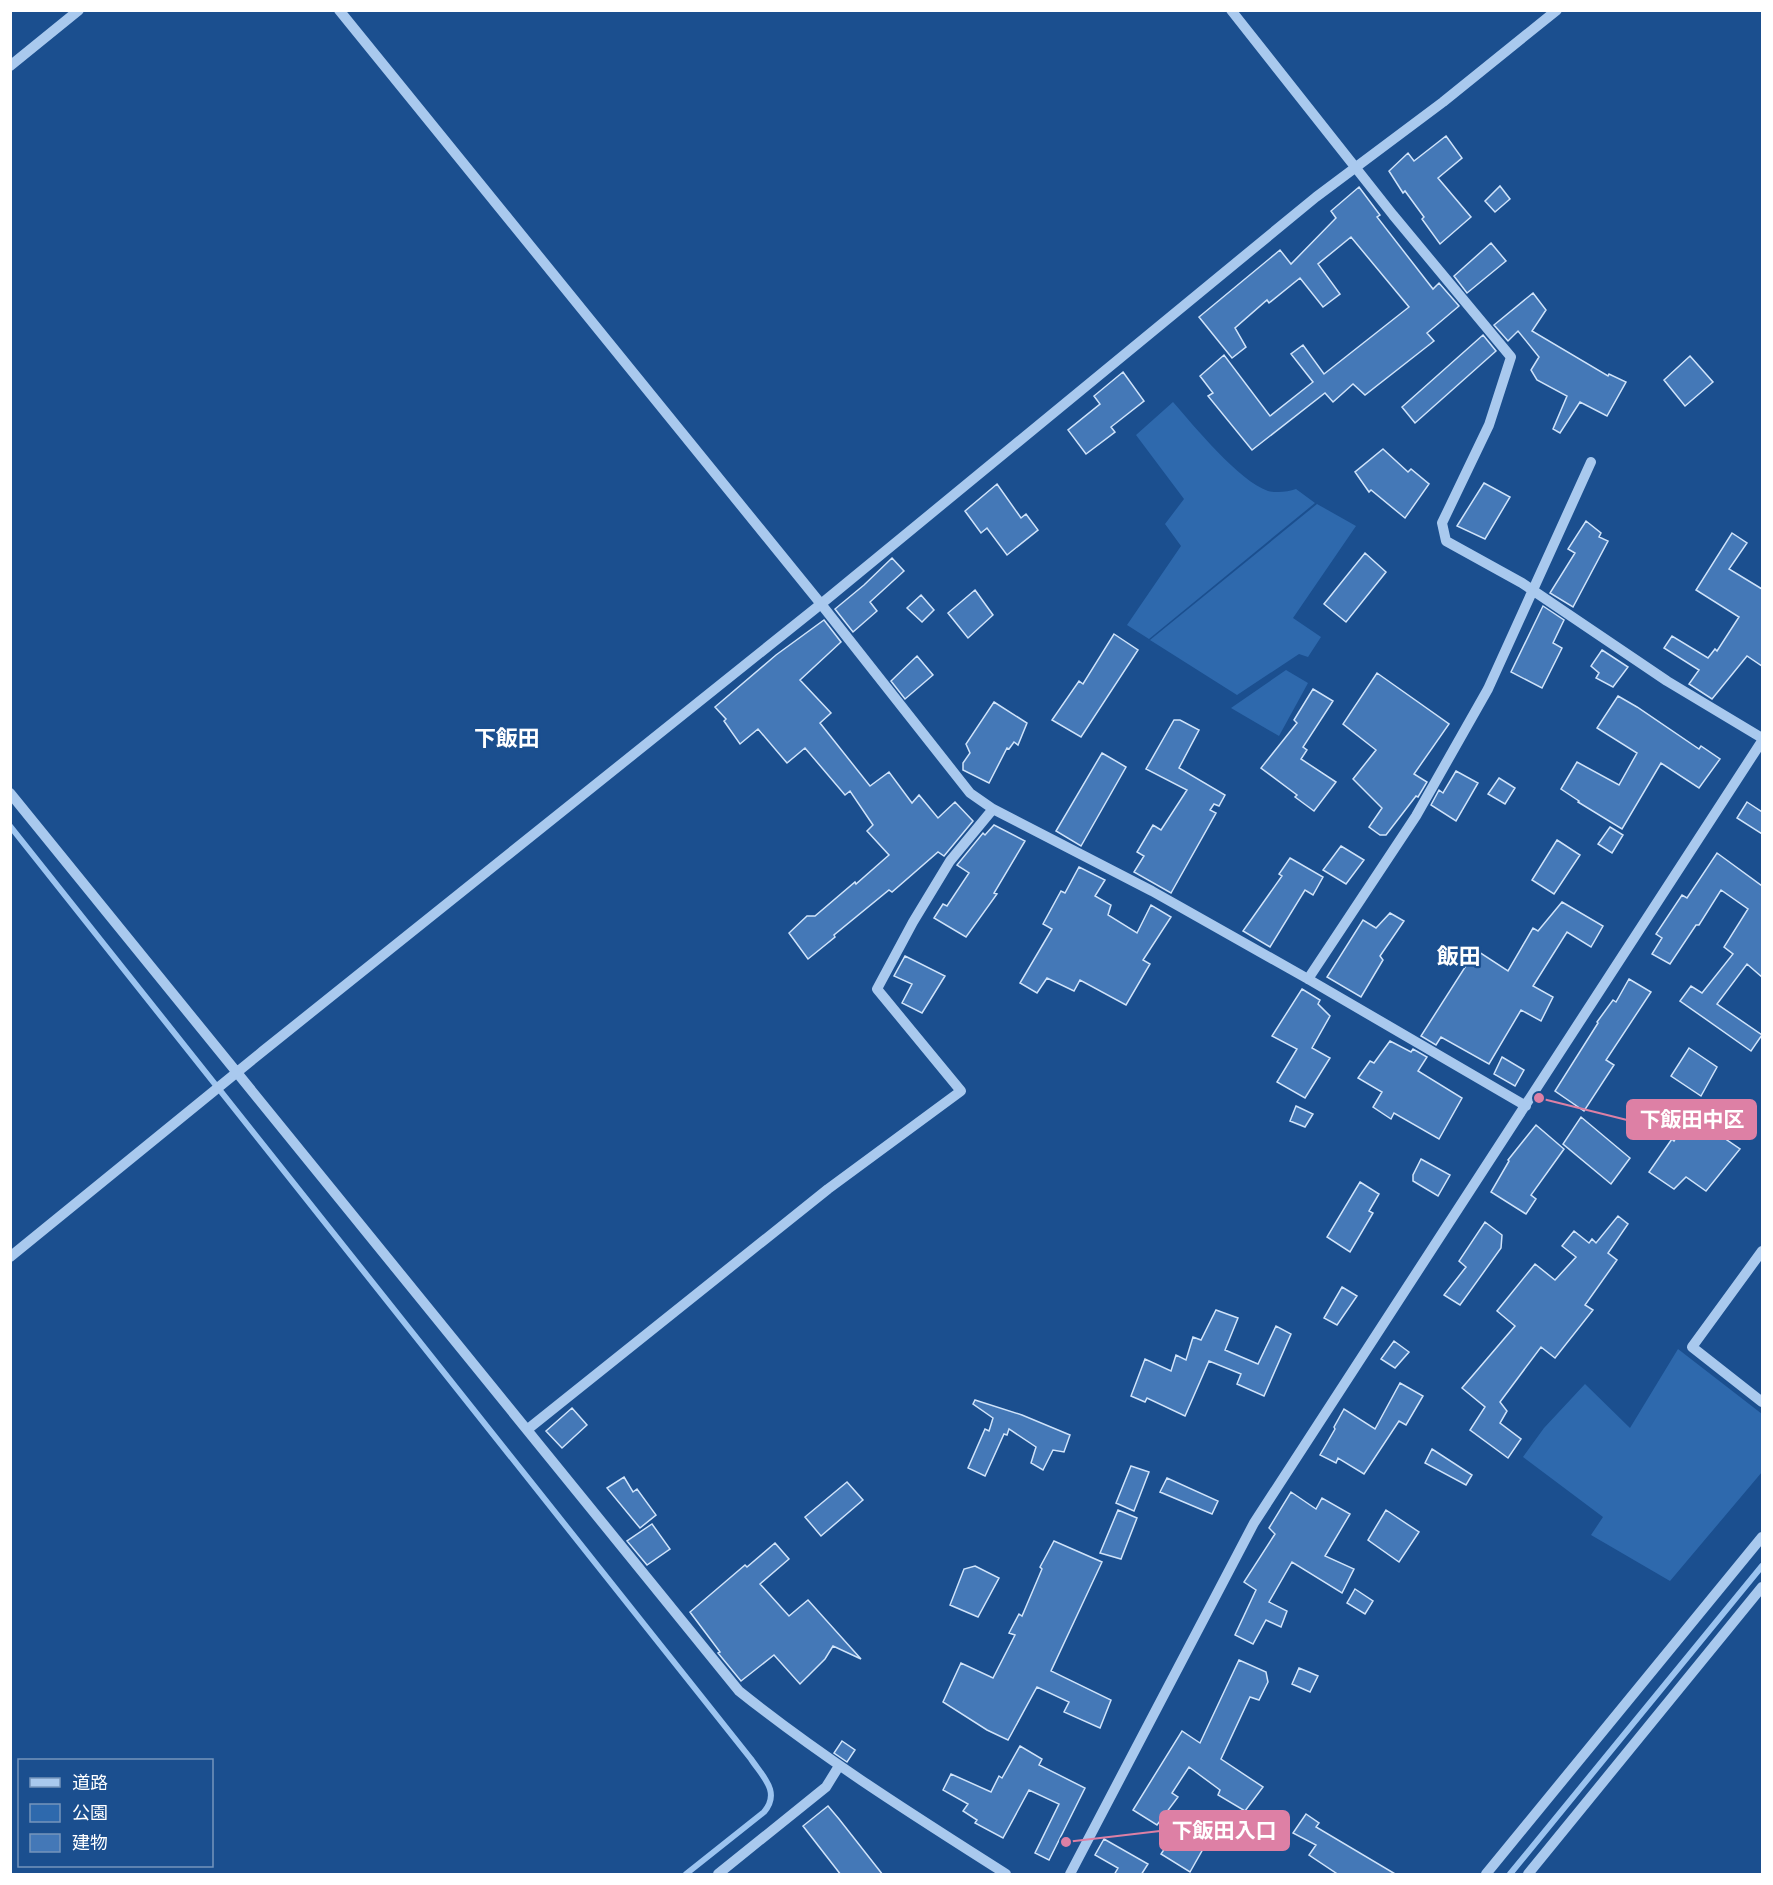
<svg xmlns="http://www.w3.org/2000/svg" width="1773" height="1885" viewBox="0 0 1773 1885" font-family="'Exo 2','Noto Sans JP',sans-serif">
  <rect width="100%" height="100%" fill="#1b4f8f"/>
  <!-- green -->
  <path fill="#2e69ad" d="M1173 402C1194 426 1239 481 1268 491 1277 493 1288 492 1296 489L1315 503 1149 639 1127 625 1181 546 1165 524 1184 499 1136 435Z
    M1317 504 1356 526 1293 618 1321 637 1308 657 1299 654 1237 695 1150 640Z
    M1286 670 1308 683 1279 736 1231 708Z
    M1678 1349 1762 1414V1472L1670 1581 1591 1535 1603 1517 1523 1457 1544 1428 1585 1384 1630 1428Z"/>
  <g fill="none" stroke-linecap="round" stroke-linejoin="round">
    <!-- stream -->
    <path stroke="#9cc4f0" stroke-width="6" d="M10 826 751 1759C763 1777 781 1792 764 1812L686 1874
      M1510 1874 1762 1566"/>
  </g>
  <!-- building -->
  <path fill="#4478b7" stroke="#cfe3fa" stroke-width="1.5" d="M1446 136 1462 158 1438 178 1471 217 1440 244 1422 219 1424 217 1405 191 1403 193 1389 171 1408 153 1414 161Z
    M1500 186 1510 199 1495 212 1485 201Z
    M1359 187 1380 215 1377 217 1433 289 1439 283 1459 306 1427 333 1434 341 1365 395 1353 384 1333 402 1325 393 1252 450 1208 396 1213 393 1200 376 1224 355 1270 416 1313 382 1291 354 1303 345 1324 374 1409 307 1351 237 1318 264 1340 294 1323 307 1300 278 1269 303 1267 300 1235 328 1246 347 1232 358 1199 317 1280 250 1291 264 1336 218 1331 211Z
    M1491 243 1506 261 1467 293 1454 276Z
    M1533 293 1546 310 1532 331 1608 376 1609 374 1626 382 1607 416 1580 402 1560 433 1553 429 1567 396 1537 380 1531 370 1539 357 1518 331 1508 341 1494 325Z
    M1483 335 1496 351 1415 423 1402 407Z
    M1690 356 1713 382 1685 406 1664 380Z
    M1123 372 1144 401 1111 427 1115 432 1086 454 1068 430 1100 404 1094 396Z
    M1383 449 1408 472 1411 469 1429 484 1405 518 1371 490 1369 492 1355 472Z
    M1484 483 1510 497 1485 539 1457 526Z
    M997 484 1021 518 1026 514 1038 530 1007 555 987 528 981 533 965 511Z
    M1586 521 1601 533 1599 537 1608 541 1573 607 1550 593 1575 553 1568 549Z
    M1732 533 1747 543 1729 569 1762 589V666L1747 656 1712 699 1689 684 1699 670 1664 648 1672 636 1708 658 1715 649 1717 651 1739 617 1696 590Z
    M1365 553 1386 572 1346 622 1324 604Z
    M892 558 904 571 870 602 877 611 853 632 835 609 864 585Z
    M975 590 993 615 968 638 948 613Z
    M921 595 934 610 922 622 907 608Z
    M1543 606 1564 620 1553 643 1562 648 1542 688 1511 672Z
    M824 620 841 642 800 680 831 713 820 723 870 786 889 772 912 803 919 795 938 818 955 802 973 821 944 856 938 852 892 892 889 890 834 935 835 937 808 959 789 933 807 916H815L855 882 856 884 889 855 867 831 873 825 850 791 845 795 805 748 787 763 758 729 740 744 724 721 726 719 715 707 776 655Z
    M1114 634 1138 650 1081 737 1052 720 1079 681 1083 684Z
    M1602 650 1628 667 1613 687 1596 678 1599 673 1591 666Z
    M917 656 933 675 905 699 891 681Z
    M1377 673 1449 724 1414 774 1427 782 1418 797 1416 796 1386 835H1380L1369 827 1382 808 1353 779 1376 750 1343 724Z
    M1313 689 1333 701 1303 747 1307 750 1301 759 1336 782 1314 811 1295 797 1297 795 1261 768 1297 723 1294 720Z
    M1618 696 1637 707 1699 749 1701 746 1720 759 1699 788 1661 763 1622 829 1578 802 1579 801 1561 789 1577 762 1619 785 1637 753 1597 728Z
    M994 702 1027 723 1018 745 1014 742 1009 749 1007 748 989 783 963 770V763L970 753 966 744Z
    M1174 720H1180L1199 730 1179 768 1225 795 1219 806 1214 804 1210 810 1216 813 1171 893 1134 872 1144 856 1137 852 1153 825 1161 830 1187 790 1146 769Z
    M1102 753 1126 767 1081 846 1056 831Z
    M1456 771 1478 783 1456 821 1431 805 1439 790 1443 793Z
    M1499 778 1515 788 1505 804 1488 794Z
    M1747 802 1762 812V834L1737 818Z
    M994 825 1025 841 994 893 997 894 966 937 934 918 943 904 947 906 969 873 957 865 983 833 985 835Z
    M1610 827 1623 835 1612 853 1598 844Z
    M1557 840 1580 855 1554 894 1532 880Z
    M1341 846 1364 860 1346 884 1323 870Z
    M1717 853 1762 886V977L1747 964 1717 1004 1762 1035 1751 1051 1680 1001 1691 986 1702 993 1733 954 1724 947 1748 909 1721 890 1699 925H1696L1670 964 1652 954 1662 938 1656 934 1682 895 1687 898Z
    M1290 858 1323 877 1313 895 1305 890 1270 947 1243 931 1282 876 1279 874Z
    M1079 867 1105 880 1095 896 1111 905 1108 915 1137 933 1151 905 1171 917 1143 960 1150 964 1126 1005 1080 980 1074 991 1047 978 1037 993 1020 983 1052 929 1043 924 1061 891 1065 893Z
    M1562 902 1603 926 1591 947 1567 932 1533 986 1553 997 1541 1021 1521 1010 1489 1064 1441 1037 1436 1045 1421 1036 1476 950 1508 971 1533 928 1538 931Z
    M1390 913 1404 921 1380 956 1383 960 1361 997 1327 977 1363 920 1376 928Z
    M905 956 945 976 922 1013 902 1003 912 984 894 976Z
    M1629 979 1651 992 1606 1060 1614 1065 1584 1111 1555 1091 1598 1023 1597 1022 1613 1000 1616 1002Z
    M1302 989 1320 1000 1318 1004 1330 1016 1312 1048 1330 1058 1305 1098 1277 1082 1297 1049 1272 1036Z
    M1390 1041 1411 1052 1413 1049 1427 1057 1418 1071 1462 1098 1439 1139 1394 1113 1391 1119 1373 1107 1382 1092 1358 1078 1370 1061 1374 1063Z
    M1689 1048 1717 1067 1701 1096 1671 1076Z
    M1502 1057 1524 1070 1515 1086 1494 1074Z
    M1296 1106 1313 1114 1305 1127 1290 1121Z
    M1692 1112 1710 1124 1708 1127 1740 1149 1706 1191 1686 1177 1674 1189 1649 1172 1672 1139 1674 1141Z
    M1581 1117 1630 1158 1611 1184 1563 1144Z
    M1536 1125 1564 1149 1531 1195 1536 1199 1526 1214 1491 1192 1509 1161 1508 1160Z
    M1421 1159 1450 1175 1438 1196 1413 1181V1175Z
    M1360 1182 1379 1194 1369 1211 1373 1213 1350 1252 1327 1237Z
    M1618 1216 1628 1224 1608 1253 1617 1260 1585 1305 1593 1310 1555 1358 1541 1347 1500 1402 1507 1411 1500 1423 1521 1439 1508 1458 1470 1430 1485 1407 1462 1388 1515 1326 1497 1311 1535 1264 1555 1280 1576 1257 1562 1246 1574 1231 1589 1243 1592 1239 1596 1243Z
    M1485 1222 1502 1235 1501 1248 1460 1305 1444 1295 1466 1267 1459 1261Z
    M1342 1287 1357 1296 1337 1325 1324 1318Z
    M1216 1310 1238 1318 1225 1350 1258 1364 1276 1326 1291 1334 1264 1396 1237 1384 1241 1374 1209 1361 1185 1416 1147 1398 1145 1402 1131 1396 1145 1359 1171 1371 1176 1355 1186 1360 1193 1337 1201 1340Z
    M1394 1341 1409 1352 1395 1368 1381 1359Z
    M1400 1383 1423 1396 1406 1425 1399 1421 1364 1474 1338 1458 1336 1463 1320 1455 1335 1429 1334 1427 1344 1409 1375 1429Z
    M975 1400 1022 1415 1070 1435 1064 1452 1053 1450 1043 1470 1031 1463 1036 1447 1009 1429 1007 1435 1004 1434 985 1476 968 1468 985 1429 989 1431 993 1418 973 1404Z
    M572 1408 587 1425 562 1448 546 1431Z
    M1432 1449 1472 1475 1466 1485 1425 1463Z
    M1131 1466 1149 1472 1134 1511 1116 1503Z
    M624 1477 633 1492 637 1489 656 1515 640 1528 607 1488Z
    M1167 1478 1218 1501 1212 1514 1160 1492Z
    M847 1482 863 1500 821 1536 805 1517Z
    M1291 1492 1316 1509 1322 1498 1350 1514 1325 1556 1354 1569 1342 1593 1292 1562 1269 1602 1287 1611 1281 1627 1266 1620 1253 1644 1235 1635 1256 1590 1244 1582 1275 1534 1269 1528Z
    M1118 1510 1137 1518 1121 1559 1100 1553Z
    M1386 1510 1419 1532 1399 1562 1368 1540Z
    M652 1524 670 1549 647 1565 627 1541Z
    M1054 1541 1102 1562 1051 1671 1111 1700 1100 1728 1064 1712 1069 1702 1037 1687 1008 1740 987 1730 943 1702 961 1663 993 1678 1015 1635 1009 1633 1019 1614 1022 1616 1042 1569 1040 1567Z
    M775 1543 789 1559 760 1584 789 1616 808 1600 861 1659 833 1646 825 1659 800 1684 774 1655 741 1681 718 1653 720 1652 690 1612 745 1565 747 1567Z
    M975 1566 999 1578 978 1617 950 1605 964 1569Z
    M1355 1589 1373 1601 1365 1614 1347 1603Z
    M1239 1660 1266 1672 1268 1682 1259 1700 1250 1697 1221 1759 1263 1787 1245 1811 1218 1795 1220 1790 1189 1767 1172 1793 1178 1797 1157 1825 1133 1810 1182 1731 1200 1743Z
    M1299 1668 1318 1676 1310 1692 1292 1684Z
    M842 1741 855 1750 847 1762 834 1753Z
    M1020 1746 1042 1759 1039 1765 1085 1788 1049 1860 1035 1853 1059 1804 1029 1790 1003 1838 975 1823 977 1820 963 1811 968 1804 943 1790 951 1774 991 1792 999 1776 1002 1778Z
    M828 1806 839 1819 883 1875H841L803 1826Z
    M1306 1814 1319 1823 1316 1827 1397 1875H1339L1309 1855 1316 1845 1293 1833Z
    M1175 1833 1203 1849 1190 1872 1161 1854Z
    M1104 1839 1148 1864 1141 1875H1114L1118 1868 1095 1855Z"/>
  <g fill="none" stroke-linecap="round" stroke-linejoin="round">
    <!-- minor -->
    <path stroke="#a9c9ee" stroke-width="10" d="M339 10 821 604 970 793 993 809 1152 891 1308 979 1526 1106
      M1231 10 1393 215 1511 357 1489 425 1442 523 1446 541 1522 583 1667 681 1762 738
      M10 66 79 10
      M10 793 739 1691C824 1759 915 1816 1006 1874
      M1308 979 1416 816 1488 689 1591 462
      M1762 1251 1692 1347 1762 1402
      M10 1257 263 1051 821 604 1316 197 1443 102 1557 10
      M528 1429 828 1189 961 1091 877 989 913 922 950 861 993 809
      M718 1874 826 1787 839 1766
      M1070 1874 1254 1523 1762 741
      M1486 1874 1762 1537
      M1528 1874 1762 1587"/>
  </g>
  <g text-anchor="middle" stroke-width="4.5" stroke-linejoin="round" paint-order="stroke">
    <!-- quarter labels -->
    <g font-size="22" font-weight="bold" fill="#fff" stroke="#1b4f8f">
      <text x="507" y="746">下飯田</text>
      <text x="1459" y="964">飯田</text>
    </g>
  </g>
  <!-- callouts -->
  <path fill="none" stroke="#dd80a5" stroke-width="2" d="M1539 1098L1627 1120M1066 1842L1160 1831"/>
  <g fill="#dd80a5" stroke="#1b4f8f" stroke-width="2">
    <circle cx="1539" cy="1098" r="6"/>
    <circle cx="1066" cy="1842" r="6"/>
  </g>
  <g fill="#dd80a5" stroke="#dd80a5" stroke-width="2">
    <rect x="1627" y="1100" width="129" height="39" rx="6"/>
    <rect x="1160" y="1811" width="129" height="39" rx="6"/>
  </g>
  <g font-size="21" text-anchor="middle" font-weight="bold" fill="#fff">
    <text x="1692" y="1127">下飯田中区</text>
    <text x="1224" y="1838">下飯田入口</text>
  </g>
  <!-- border -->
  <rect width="1773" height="1885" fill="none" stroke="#ffffff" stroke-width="24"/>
  <!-- legend -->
  <rect x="18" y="1759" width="195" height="108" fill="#1b4f8f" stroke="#7695bc" stroke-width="1.5"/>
  <rect x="30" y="1778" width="30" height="9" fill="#a9c9ee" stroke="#7695bc" stroke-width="1.5"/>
  <text x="72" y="1789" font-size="18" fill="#ffffff">道路</text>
  <rect x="30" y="1804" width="30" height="18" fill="#2e69ad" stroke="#7695bc" stroke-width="1.5"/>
  <text x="72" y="1819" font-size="18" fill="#ffffff">公園</text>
  <rect x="30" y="1834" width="30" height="18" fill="#4478b7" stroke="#7695bc" stroke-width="1.5"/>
  <text x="72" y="1849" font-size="18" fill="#ffffff">建物</text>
</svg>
